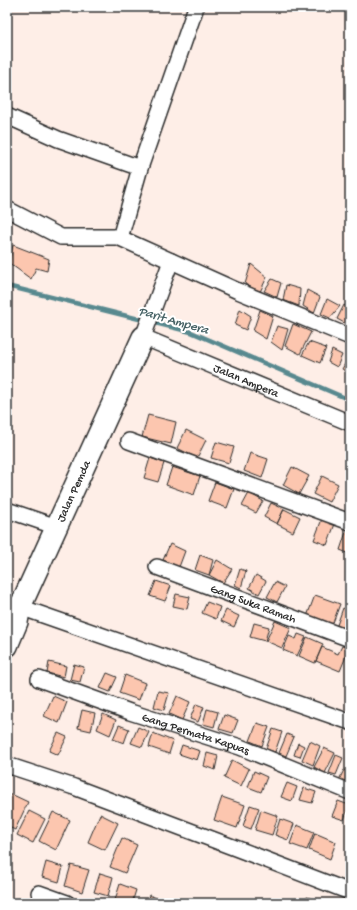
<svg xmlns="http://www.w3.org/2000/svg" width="357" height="910" viewBox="0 0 357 910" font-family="'Gochi Hand',sans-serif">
  <rect width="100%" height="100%" fill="#feeee7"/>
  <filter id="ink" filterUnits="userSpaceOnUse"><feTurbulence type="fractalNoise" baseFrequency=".025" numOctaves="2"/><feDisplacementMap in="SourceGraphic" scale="8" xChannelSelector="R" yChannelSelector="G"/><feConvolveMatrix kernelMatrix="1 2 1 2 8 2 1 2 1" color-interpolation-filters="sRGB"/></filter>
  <g filter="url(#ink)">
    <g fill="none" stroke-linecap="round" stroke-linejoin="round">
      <!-- stream -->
      <path stroke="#59898f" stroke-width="4.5" d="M7 286 191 332 350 400"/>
    </g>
    <!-- building -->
    <path fill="#fcc6af" stroke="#2b2b2b" d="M13 245 49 259 47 271 36 268 31 279 9 263Z
      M251 264 267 277 260 292 245 284Z
      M272 279 281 283 277 297 264 291Z
      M286 285 300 289 299 306 283 300Z
      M307 290 320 297 314 313 303 306Z
      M327 299 340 306 330 318 321 314Z
      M344 305 350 309V326L337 319Z
      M240 309 251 316 246 330 235 325Z
      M260 310 273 316 266 339 253 331Z
      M293 324 311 332 300 354 285 346Z
      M277 326 288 329 282 350 271 342Z
      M309 342 326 348 320 363 302 355Z
      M332 350 342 355 337 367 328 362Z
      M350 355V374L342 369Z
      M148 415 176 422 171 444 142 437Z
      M186 430 206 440 197 458 177 448Z
      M216 442 234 447 229 463 211 458Z
      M250 453 268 459 262 478 244 471Z
      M150 458 164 463 158 482 144 478Z
      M172 467 200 476 194 495 166 485Z
      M292 467 309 476 299 494 283 485Z
      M322 476 338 484 329 502 313 494Z
      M215 482 234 489 227 508 208 501Z
      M249 493 263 501 256 513 242 506Z
      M271 503 284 509 277 524 264 517Z
      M284 509 300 517 293 532 277 524Z
      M322 519 335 524 327 545 314 540Z
      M346 532 350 533V554L340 550Z
      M170 544 185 551 179 567 163 560Z
      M200 555 213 560 209 575 195 570Z
      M217 560 232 569 223 583 209 575Z
      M240 569 246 571 241 588 235 585Z
      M256 575 266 581 259 594 249 588Z
      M156 581 171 586 165 601 150 596Z
      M275 582 285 587 277 602 267 597Z
      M176 594 190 597 187 609 173 606Z
      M315 595 340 604 331 628 306 619Z
      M207 602 220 607 216 619 202 613Z
      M343 608 350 611V634L336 628Z
      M226 610 239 616 234 627 221 621Z
      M275 621 291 628 282 648 266 641Z
      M254 623 269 627 265 641 250 637Z
      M298 634 306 637 297 656 283 650 289 636 296 639Z
      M307 637 323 644 315 663 299 656Z
      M342 646 349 649 340 671 316 661 322 647 338 654Z
      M49 662 66 666 64 677 47 673Z
      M74 664 84 667 80 682 70 680Z
      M107 673 117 677 110 692 100 688Z
      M125 675 145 683 139 700 119 693Z
      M158 691 169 693 164 710 154 707Z
      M53 696 67 702 59 723 44 716Z
      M177 696 190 702 182 720 169 714Z
      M196 704 204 707 198 722 190 719Z
      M207 709 218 712 214 727 203 724Z
      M82 710 95 713 91 731 78 728Z
      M103 714 116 720 110 735 97 729Z
      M224 715 238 720 233 733 219 729Z
      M257 723 269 727 262 746 250 741Z
      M119 725 129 729 124 743 113 739Z
      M138 727 149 732 142 747 131 743Z
      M273 729 282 732 275 752 266 749Z
      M58 733 67 737 58 755 49 751Z
      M153 733 173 741 169 754 149 747Z
      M287 734 294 737 286 756 279 753Z
      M310 741 320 746 313 765 302 760Z
      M298 743 304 746 300 757 294 755Z
      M182 745 200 751 197 760 179 754Z
      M324 748 335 753 325 773 314 767Z
      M207 753 218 756 215 770 204 766Z
      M336 755 343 758 336 775 329 773Z
      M232 760 249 769 241 786 224 778Z
      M350 761V771L347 769Z
      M344 770 350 773V785L339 780Z
      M254 771 267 777 261 792 248 787Z
      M287 783 297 787 292 801 281 797Z
      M304 788 316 792 312 803 300 800Z
      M11 794 28 802 15 830 7 826V803Z
      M222 797 245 805 237 828 214 820Z
      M338 801 349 805 344 820 332 816Z
      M250 805 259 808 251 829 243 826Z
      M261 810 278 816 272 835 255 830Z
      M29 811 45 819 33 843 17 835Z
      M53 812 70 820 56 850 39 841Z
      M100 814 118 823 105 850 88 842Z
      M280 819 294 824 288 840 275 835Z
      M297 825 314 832 307 850 290 844Z
      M315 833 336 842 330 859 309 850Z
      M122 838 137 845 125 873 110 867Z
      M46 862 63 867 59 882 42 877Z
      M71 865 89 870 82 892 65 886Z
      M100 873 113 877 108 896 94 892Z
      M120 884 136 890 132 903H122L115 900Z
      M149 895 159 899 157 903H146Z
      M307 897 324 903H305Z
      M171 899 181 903H169Z"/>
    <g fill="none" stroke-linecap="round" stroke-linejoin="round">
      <!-- street casing -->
      <g stroke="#2b2b2b" stroke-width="18">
        <g id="street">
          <path d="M196 7 140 168 120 238 238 291 350 337"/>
          <path d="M7 116 58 139 140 168"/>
          <path d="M7 209 61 237H120"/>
          <path id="s1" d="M171 261 143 337 350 423"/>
          <path d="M129 441 350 522"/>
          <path d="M7 510 57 527"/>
          <path id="s2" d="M157 567 350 639"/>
          <path d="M7 604 20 607 350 722"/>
          <path id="s3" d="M39 679 130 712 240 747 350 792"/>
          <path d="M7 765 74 787 238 849 350 892"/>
          <path d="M39 893 67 903"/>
        </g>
      </g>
      <!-- secondary casing -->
      <g stroke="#2b2b2b" stroke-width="24">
        <g id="secondary">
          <path id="s4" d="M7 646 17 622 20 607 143 337"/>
        </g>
      </g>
      <!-- street -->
      <use href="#street" stroke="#fff" stroke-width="15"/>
      <!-- secondary -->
      <use href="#secondary" stroke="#fff" stroke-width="21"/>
    </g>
  </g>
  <g text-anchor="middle" stroke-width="4" stroke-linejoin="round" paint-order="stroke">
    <!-- street labels -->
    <g font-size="12" fill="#2b2b2b" stroke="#fff">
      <text dy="4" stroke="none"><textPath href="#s1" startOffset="193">Jalan Ampera</textPath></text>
      <text dy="4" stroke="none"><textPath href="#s4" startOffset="169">Jalan Pemda</textPath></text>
      <text dy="4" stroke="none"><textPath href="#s2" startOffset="103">Gang Suka Ramah</textPath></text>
      <text dy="4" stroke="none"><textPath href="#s3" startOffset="166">Gang Permata Kapuas</textPath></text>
    </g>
    <!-- water labels -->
    <g font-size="13" font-style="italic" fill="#466265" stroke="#fff">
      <text transform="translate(174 319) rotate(16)" y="5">Parit Ampera</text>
    </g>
  </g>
  <!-- margin -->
  <rect width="357" height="910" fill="none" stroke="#fff" stroke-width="24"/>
  <rect x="12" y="12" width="333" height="886" fill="none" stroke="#2b2b2b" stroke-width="1.5" filter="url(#ink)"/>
</svg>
